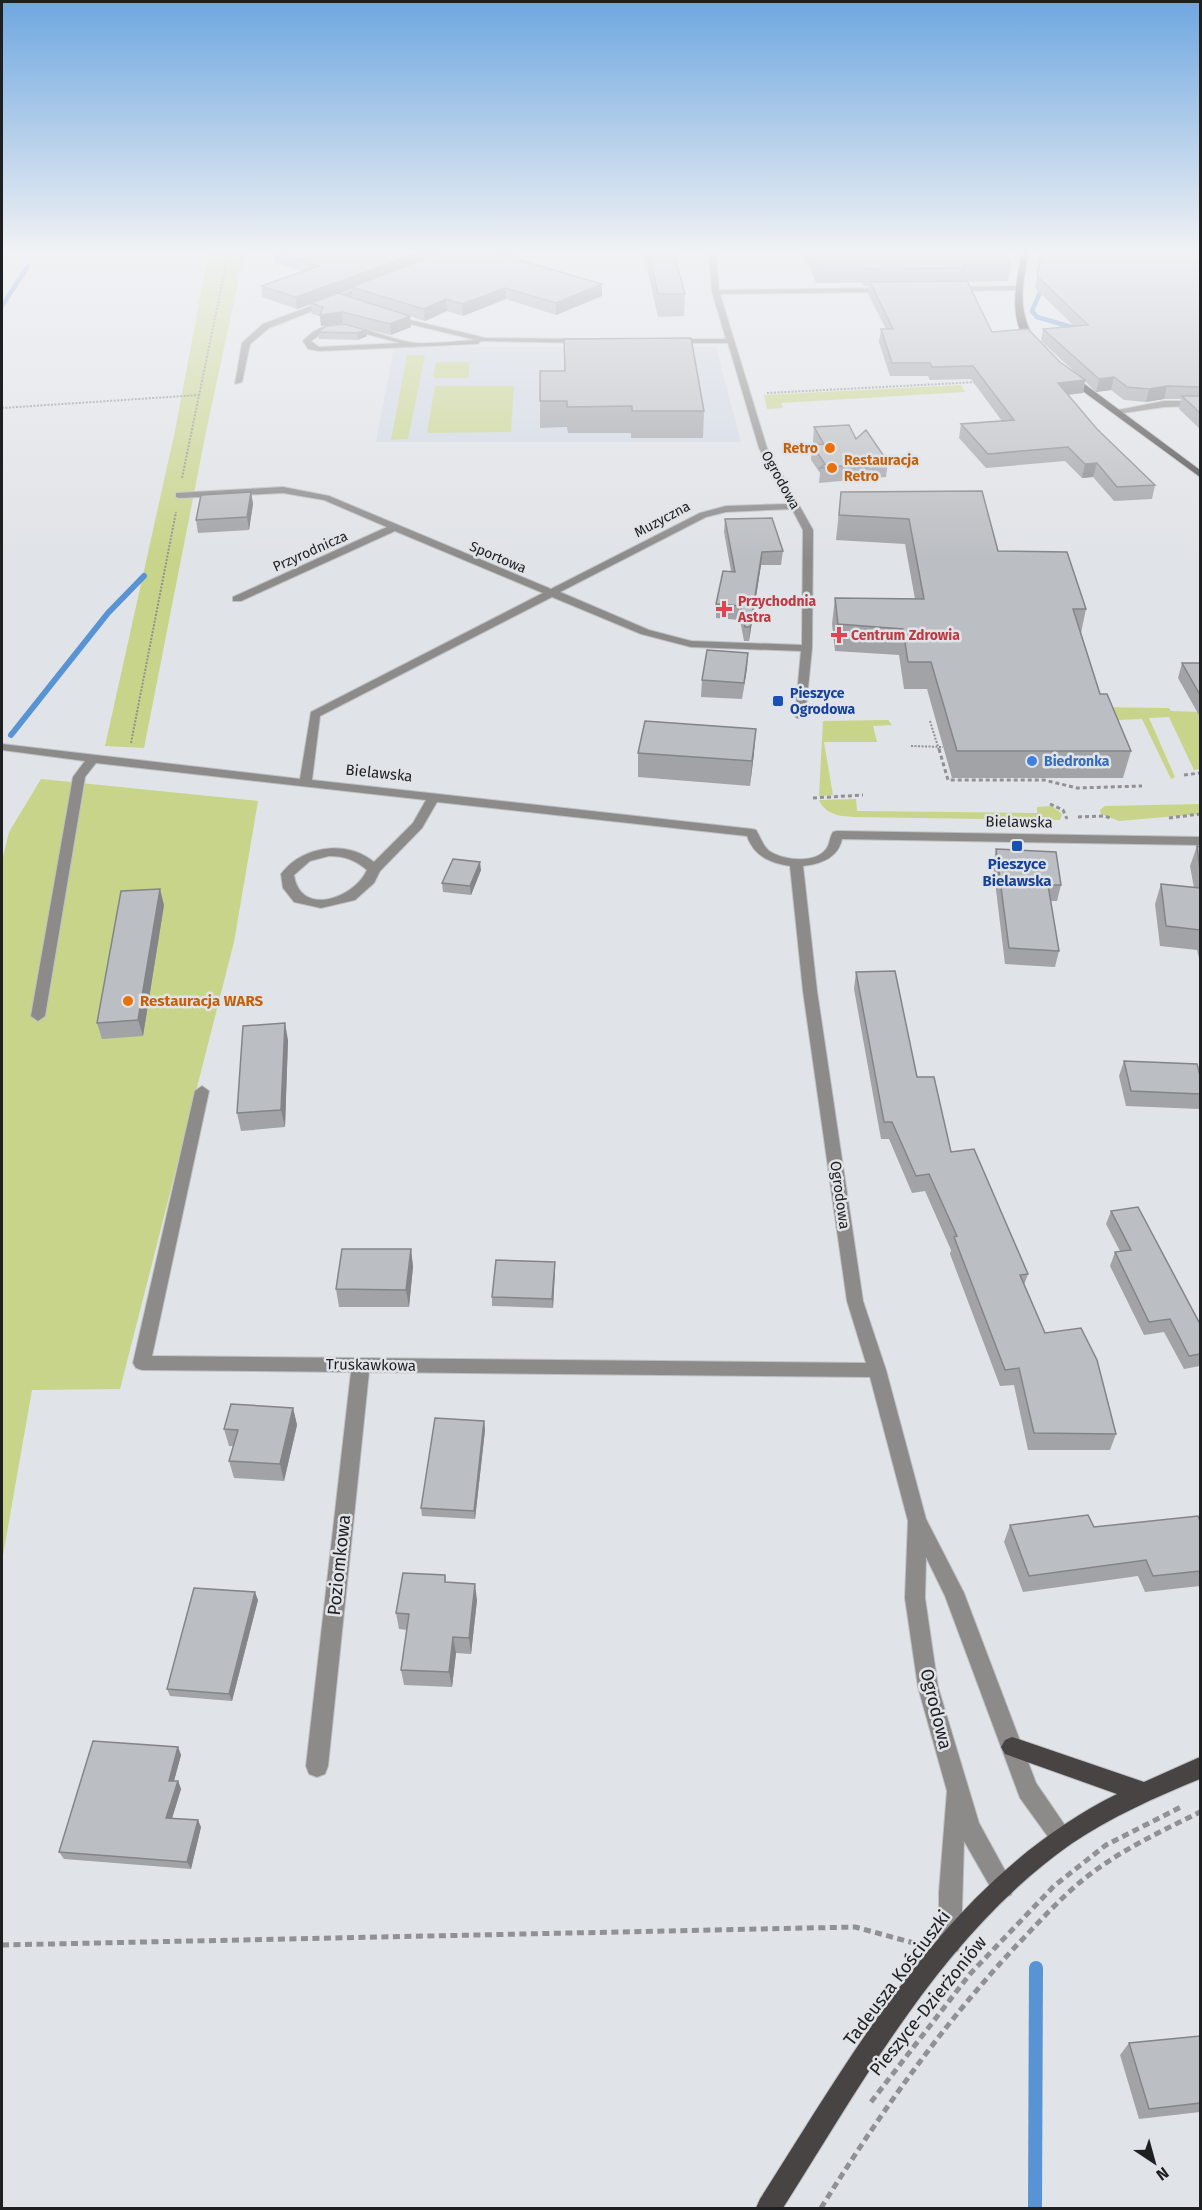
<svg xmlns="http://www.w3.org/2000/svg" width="1202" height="2210" viewBox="0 0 1202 2210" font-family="'Fira Sans',sans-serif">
  <rect width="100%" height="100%" fill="#e0e3e7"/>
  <!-- built -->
  <path fill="#d1d8e3" d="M394 347H716L741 442H376Z"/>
  <!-- green -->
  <path fill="#c8d489" d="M209 250H245L207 427 144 748 105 746 175 431Z
    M407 355H425L408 439 391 440Z
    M436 362H470L468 378H433Z
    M961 385 965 392 781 403 783 408 767 409 764 395Z
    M435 386H514L511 432 427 433Z
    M1086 707 1169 708 1171 711 1200 712V769L1194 770 1169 717 1149 718 1175 777 1171 779 1142 719 1090 721Z
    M888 720 892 725 873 726 877 742H824L833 795 819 796 823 721Z
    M41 779 258 801 234 942 120 1389 32 1390 2 1561V861L9 832Z
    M856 799 857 811 1037 813V807L1052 806 1062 814 1060 820 854 817C839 816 826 815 819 800Z
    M1200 804V814L1119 821 1101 814 1100 810 1105 806Z"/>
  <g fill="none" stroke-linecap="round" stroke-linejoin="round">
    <!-- stream-far2 -->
    <path stroke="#5894d4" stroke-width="4.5" d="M1044 283 1032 311 1037 317 1082 330
      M2 306 28 266"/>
    <!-- stream-far1 -->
    <path stroke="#5894d4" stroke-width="6" d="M11 735 108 613 144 576"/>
    <!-- stream -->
    <path stroke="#5894d4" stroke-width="14" d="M1035 2208 1036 1968"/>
    <!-- minor casing -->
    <g stroke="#bdc0c3" stroke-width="2">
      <path id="minor" d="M709 250H715L719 290 890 288 894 290 890 292 720 294 767 448 813 530 812 648 805 718H797L795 716 801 651 691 647 641 634 552 597 320 716 312 780 752 829 756 830C761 838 762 844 768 850 782 861 819 865 828 846 830 841 830 837 833 832L837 831 1200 837V845L842 839C838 858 821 864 803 866L817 991 863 1301 886 1370 926 1519 964 1593 1036 1783 1073 1837 1070 1845 1062 1848 1054 1845 1020 1798 945 1596 926 1557 925 1598 938 1687 979 1823 1014 1887 1011 1895 1003 1898 995 1895 964 1841 961 1943 958 1951 950 1954 942 1951 939 1943V1892L947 1791 918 1687 905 1598 908 1521 870 1377 369 1372 328 1766 325 1774 317 1777 309 1774 306 1766 351 1372 142 1370 136 1368 133 1363 195 1091 202 1086 209 1091 152 1356 866 1363 847 1301 803 991 790 866C770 863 754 856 747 836L437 802 422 828 380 871 374 883 355 900 321 908 294 902 283 888 281 874C302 846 346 839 374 862L413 823 426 800 96 763 85 777 45 1016 38 1021 31 1016 73 777 85 761 2 750V744L300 779 311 712 543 593 395 531 241 601H233V597L387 527 324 500 283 493 179 498 176 497V493L283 487 329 496 551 589 700 513 726 506 789 504 759 448 728 343H671L667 341 671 339H726L712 292ZM792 509 803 530 802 645 691 641 649 630 560 592 706 517 726 512ZM329 856C345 856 355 860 367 870 354 899 300 917 294 875L310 861Z
        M369 284 376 286 269 328 250 344 242 382 235 384 242 343 263 324Z
        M1020 286 1023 290 953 291 949 289 953 287Z
        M389 315 486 338 584 339 588 341 584 343 481 341 478 344 319 351 308 349 303 341C334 305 378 339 416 343 435 344 456 341 476 340L389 319ZM345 328 400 343 319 347 311 341 326 331Z
        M1164 401H1200V406L1164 407 1117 414 1113 411Z"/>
    </g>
    <!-- major casing -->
    <g stroke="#bdc0c3" stroke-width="2">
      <path id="major" d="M1023 250H1029C1022 288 1016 312 1039 346L1035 348C1005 330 1016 278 1023 250Z
        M1065 374H1071L1200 470V477L1065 378Z
        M1012 1737 1144 1782 1200 1757V1779C1156 1797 1111 1817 1071 1844 943 1934 865 2079 783 2208H756L760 2199C857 2047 950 1877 1117 1794L1005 1754 1001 1747 1005 1740Z"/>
    </g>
    <!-- path-far2 -->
    <path stroke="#8f9195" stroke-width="2" stroke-dasharray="2 1.5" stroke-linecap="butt" d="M767 393 978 382
      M2 408 199 395
      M182 478 229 250
      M930 721 939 750
      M131 743 176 512
      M911 746 943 747"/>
    <!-- path-far1 -->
    <path stroke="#8f9195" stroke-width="3" stroke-dasharray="4 3" stroke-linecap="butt" d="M939 749 948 780H1044L1077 788 1142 786
      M1184 775 1200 773
      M813 798 863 795
      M1050 804 1063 810 1067 819
      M1078 817 1105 816 1112 819
      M1169 818 1200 814"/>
    <!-- path -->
    <path stroke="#8f9195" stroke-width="5" stroke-dasharray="7 4.5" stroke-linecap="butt" d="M2 1945 855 1927 914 1943
      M871 2102 970 1974 1054 1886 1106 1845 1181 1807
      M821 2208C879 2115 942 2025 1017 1945 1040 1921 1063 1895 1089 1875 1123 1849 1162 1831 1200 1812"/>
    <!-- minor -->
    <use href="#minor" fill="#8d8a8a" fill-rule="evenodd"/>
    <!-- major -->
    <use href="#major" fill="#484444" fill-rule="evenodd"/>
  </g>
  <!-- wall -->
  <path fill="#a1a3a7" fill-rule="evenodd" d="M273 250H529L509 257 602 296 556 315 506 299 463 316 447 311 425 321 410 316 411 327 391 335 343 323 321 326 320 316 312 314 311 304 297 309 262 297 261 286 303 271 275 262ZM352 289 353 298 340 293Z
    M643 250H673L685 294 684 316 658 317Z
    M803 250H1001L1011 264 1008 281 968 282 992 332 1060 362 1077 374 1041 341 1043 329 1074 326 1035 288 1042 250 1200 251V429L1179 409 1181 399H1164L1146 402 1124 400 1111 390 1096 392 1085 381 1083 393 1068 395 1097 429 1155 485 1152 499 1114 501 1093 477 1082 478 1065 461 986 468 959 438 961 424 1002 421 971 379 930 380 928 376H890L879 342 881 329H886L868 294 869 286H864L862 283H816Z
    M366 330 367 336 358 340 319 339 318 332Z
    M565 371 704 411 703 438H631V433H568L567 427 540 428V401Z
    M814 427 856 439 888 462 886 477 819 483 820 473 811 460 812 445H815L813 442Z
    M251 492 253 504 249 530 198 533 196 520Z
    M841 492 998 551 1086 609 1081 633 1100 694 1131 751 1123 778H952L927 689H904L899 655 835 651 832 624 835 598 915 599 905 544 836 540Z
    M725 519 783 551 781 565H761L749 641H744L740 620 716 618V604L731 571 724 532Z
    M748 653 742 699 701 697 702 680Z
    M1182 663H1200V717L1178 678Z
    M638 753H754L750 786 638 777Z
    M1197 846 1200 847V962L1197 950 1160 946 1155 904 1161 884 1194 888 1190 866Z
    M996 849 1061 885 1057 901H1051L1059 951 1055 967 1005 964 993 865Z
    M481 870 471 895 443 892 442 883Z
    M164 905 143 1036 102 1039 97 1023Z
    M856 972 917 1077 951 1152 1028 1274 1024 1285 1045 1333 1116 1434 1110 1450H1028L1014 1385 1000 1386 950 1254 951 1250 925 1191 912 1193 889 1139H881L854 989Z
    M288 1040 285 1127 241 1131 237 1113Z
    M1124 1061 1200 1075V1109L1126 1106 1119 1076Z
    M1111 1211 1200 1324V1366L1184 1369 1164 1332 1144 1335 1110 1266 1115 1252 1120 1251 1106 1224Z
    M411 1249 413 1267 409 1307H339L336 1289Z
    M555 1270 553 1308 492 1306V1297Z
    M293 1408 297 1425 284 1481 234 1478 229 1461 234 1446H229L224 1429Z
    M484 1421 485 1430 475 1519 422 1516 421 1508Z
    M1200 1521V1586L1145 1592 1138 1576 1023 1592 1004 1542 1010 1525 1094 1527Z
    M445 1575 446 1582 477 1600 471 1654 456 1653 452 1687 404 1685 401 1670 407 1630 399 1629 396 1613Z
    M258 1600 232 1701 170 1696 167 1689Z
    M178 1747 181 1755 174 1781H178L181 1789 172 1818 201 1827 191 1869 64 1859 59 1852Z
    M1200 2036V2112L1139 2119 1120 2055 1129 2043Z"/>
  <!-- shaded-wall -->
  <path fill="#838588" d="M427 250H459L351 287 352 289 297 309 296 297Z
    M497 250H529L492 263V252Z
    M602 284V296L556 315V303Z
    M505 288 506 299 463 316 462 304Z
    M446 299 447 311 425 321 424 309Z
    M342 312 343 323 321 326 320 315Z
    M410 316 411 327 391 335 390 324Z
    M366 330 367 336 358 340 357 333Z
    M1114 377 1111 390 1096 392 1099 379Z
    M1085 380 1083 393 1056 396 1058 383Z
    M1167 386 1164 399 1146 402 1149 389Z
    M1097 463 1093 477 1082 478 1085 464Z
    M251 492 253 504 249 530 247 517Z
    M762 552 761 565 749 641 750 627Z
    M748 653 747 669 742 699 744 683Z
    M756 729 754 753 750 786 752 761Z
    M480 862 481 870 471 895 470 886Z
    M160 889 164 905 143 1036 138 1020Z
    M285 1023 288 1040 285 1127 281 1110Z
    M411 1249 413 1267 409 1307 406 1290Z
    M555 1262V1270L553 1308 552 1299Z
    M293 1408 297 1425 284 1481 280 1464Z
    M484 1421 485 1430 475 1519 474 1511Z
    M475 1584 477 1600 471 1654 469 1638Z
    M255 1592 258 1600 232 1701 229 1694Z
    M453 1637 456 1653 452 1687 449 1672Z
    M178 1747 181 1755 172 1788 169 1781Z
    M178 1781 181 1789 170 1825 166 1818Z
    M198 1820 201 1827 191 1869 187 1862Z"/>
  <!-- building -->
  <path fill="#bbbec2" stroke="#838588" stroke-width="1.5" d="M273 250H427L296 297 261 286 319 266Z
    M448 250H497L492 252 602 284 556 303 505 288 462 304 446 299 424 309 351 287Z
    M648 250H673L685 294H658Z
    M811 250H1001L1011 264 963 265 964 268 866 269 864 266H817Z
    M1042 250H1200V387L1167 386 1149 389 1127 387 1114 377 1099 379 1043 329 1088 325 1037 276Z
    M967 281 992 332 1028 329 1060 362 1085 380 1058 383 1097 429 1155 485 1117 487 1097 463 1085 464 1068 447 988 454 961 424 1014 420 973 366 932 367 930 363H892L881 329H893L870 282Z
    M338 293 410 316 390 324 342 312 320 315 323 307 311 303Z
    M344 324 366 330 357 333 318 332 326 326Z
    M691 338 704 411H632V406L567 407V401H540V371H565L564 339Z
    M1182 396H1200V413Z
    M849 425 856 439 866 430 888 462 820 468 825 464 812 445 824 444 814 427Z
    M982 491 998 551 1067 552 1086 609H1073L1100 694H1107L1131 751H957L931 662H908L903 629 838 624 835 598 924 599 909 519 839 515 841 492Z
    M251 492 247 517 196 520 201 495Z
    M772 518 783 551 762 552 750 627H745L741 606 716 604 723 571 735 572 725 519Z
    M707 650 748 653 744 683 702 680Z
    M1182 663H1200V695Z
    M645 721 756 729 752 761 638 753Z
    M1197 846 1200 847V870Z
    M996 849 1056 852 1061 885H1048L1059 951 1009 948Z
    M453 859 480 862 470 886 442 883Z
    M1161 884 1200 888V930L1166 926Z
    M160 889 138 1020 97 1023 121 891Z
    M895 971 917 1077H934L951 1152 974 1149 1028 1274 1020 1275 1045 1333 1081 1328 1097 1360 1116 1434 1034 1433 1019 1368 1005 1370 954 1237 957 1236 929 1174 916 1176 892 1122H884L856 972Z
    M285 1023 281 1110 237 1113 243 1026Z
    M1124 1061 1197 1064 1200 1075V1094L1131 1091Z
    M1138 1207 1200 1324V1354L1189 1356 1170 1319 1149 1322 1115 1252 1131 1250 1111 1211Z
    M342 1249H411L406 1290 336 1289Z
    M496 1260 555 1262 552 1299 492 1297Z
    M231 1404 293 1408 280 1464 229 1461 238 1430 224 1429Z
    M435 1418 484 1421 474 1511 421 1508Z
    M1088 1515 1094 1527 1198 1516 1200 1521V1571L1153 1576 1146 1560 1029 1576 1010 1525Z
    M403 1573 445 1575V1582L475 1584 469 1638 453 1637 449 1672 401 1670 409 1614 396 1613Z
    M194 1588 255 1592 229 1694 167 1689Z
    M93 1741 178 1747 169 1781H178L166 1818 198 1820 187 1862 59 1852Z
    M1200 2036V2103L1149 2109 1129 2043Z"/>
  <!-- sky -->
  <linearGradient id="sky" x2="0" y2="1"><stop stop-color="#6ea7e0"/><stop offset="0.45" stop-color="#f1f2f4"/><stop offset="1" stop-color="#f1f2f4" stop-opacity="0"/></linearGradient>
  <rect width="1202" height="559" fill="url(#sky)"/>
  <!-- markers -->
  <g fill="#e8710a" stroke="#e0e3e7" stroke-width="2">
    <circle cx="830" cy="448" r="6"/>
    <circle cx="832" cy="468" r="6"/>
    <circle cx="128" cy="1001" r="6"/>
  </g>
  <g fill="#e0444e" stroke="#e0e3e7" stroke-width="2">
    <path d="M721 600h6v6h6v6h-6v6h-6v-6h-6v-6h6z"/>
    <path d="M836 626h6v6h6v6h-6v6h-6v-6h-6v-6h6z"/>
  </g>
  <g fill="#1a4fb4" stroke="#e0e3e7" stroke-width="2">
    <rect x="772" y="695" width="12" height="12" rx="3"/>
    <rect x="1011" y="840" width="12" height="12" rx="3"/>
  </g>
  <circle fill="#3f7fe0" stroke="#e0e3e7" stroke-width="2" cx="1032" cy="761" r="6"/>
  <g text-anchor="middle" stroke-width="5" stroke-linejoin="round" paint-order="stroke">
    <!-- far-food labels -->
    <g font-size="14" font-weight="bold" fill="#c56008" stroke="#e0e3e7" text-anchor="end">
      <text x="818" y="453">Retro</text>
      <text x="844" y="465" text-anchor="start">Restauracja<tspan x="844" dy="16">Retro</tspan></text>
    </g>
    <!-- far-street labels -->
    <g font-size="14" fill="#1e1f21" stroke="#e0e3e7">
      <text transform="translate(781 480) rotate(61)" y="5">Ogrodowa</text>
      <text transform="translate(662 519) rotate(-28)" y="5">Muzyczna</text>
      <text transform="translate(310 551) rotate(-24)" y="5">Przyrodnicza</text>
      <text transform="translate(498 557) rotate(23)" y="5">Sportowa</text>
    </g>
    <!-- far-health labels -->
    <g font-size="14" font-weight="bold" fill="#be3a42" stroke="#e0e3e7" text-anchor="start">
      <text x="738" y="606">Przychodnia<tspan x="738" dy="16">Astra</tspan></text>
      <text x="851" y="640">Centrum Zdrowia</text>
    </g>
    <!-- far-transit labels -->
    <g font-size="14" font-weight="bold" fill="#164399" stroke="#e0e3e7" text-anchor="start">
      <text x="790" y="698">Pieszyce<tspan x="790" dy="16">Ogrodowa</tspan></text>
    </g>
    <!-- far-shop labels -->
    <g font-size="14" font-weight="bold" fill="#366cbe" stroke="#e0e3e7" text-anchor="start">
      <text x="1044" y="766">Biedronka</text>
    </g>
    <!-- street labels -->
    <g font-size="15" fill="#1e1f21" stroke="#e0e3e7">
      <text transform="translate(379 773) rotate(6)" y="5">Bielawska</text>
      <text transform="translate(1019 822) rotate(1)" y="5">Bielawska</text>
      <text transform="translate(840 1195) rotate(82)" y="5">Ogrodowa</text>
      <text transform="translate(371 1365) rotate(1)" y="5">Truskawkowa</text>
    </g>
    <!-- transit labels -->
    <g font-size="15" font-weight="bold" fill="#164399" stroke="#e0e3e7">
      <text x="1017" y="869">Pieszyce<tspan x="1017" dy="17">Bielawska</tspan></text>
    </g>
    <!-- food labels -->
    <g font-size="15" font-weight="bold" fill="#c56008" stroke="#e0e3e7" text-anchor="start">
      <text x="140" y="1006">Restauracja WARS</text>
    </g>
    <!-- near-street labels -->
    <g font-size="18" fill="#1e1f21" stroke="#e0e3e7">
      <text transform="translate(339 1565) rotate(-84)" y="6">Poziomkowa</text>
      <text transform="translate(936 1709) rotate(76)" y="6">Ogrodowa</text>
      <text transform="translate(897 1978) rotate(-53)" y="6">Tadeusza Kościuszki</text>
      <text transform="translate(928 2006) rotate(-51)" y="6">Pieszyce-Dzierżoniów</text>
    </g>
  </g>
  <!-- border -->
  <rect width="1202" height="2210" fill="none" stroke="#1e1f21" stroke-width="6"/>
  <!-- north arrow -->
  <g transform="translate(1154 2162) rotate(144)" stroke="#e0e3e7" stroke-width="4.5" paint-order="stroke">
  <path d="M0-4.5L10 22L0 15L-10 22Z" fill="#1e1f21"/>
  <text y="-9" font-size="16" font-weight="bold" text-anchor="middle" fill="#1e1f21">N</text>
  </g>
</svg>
